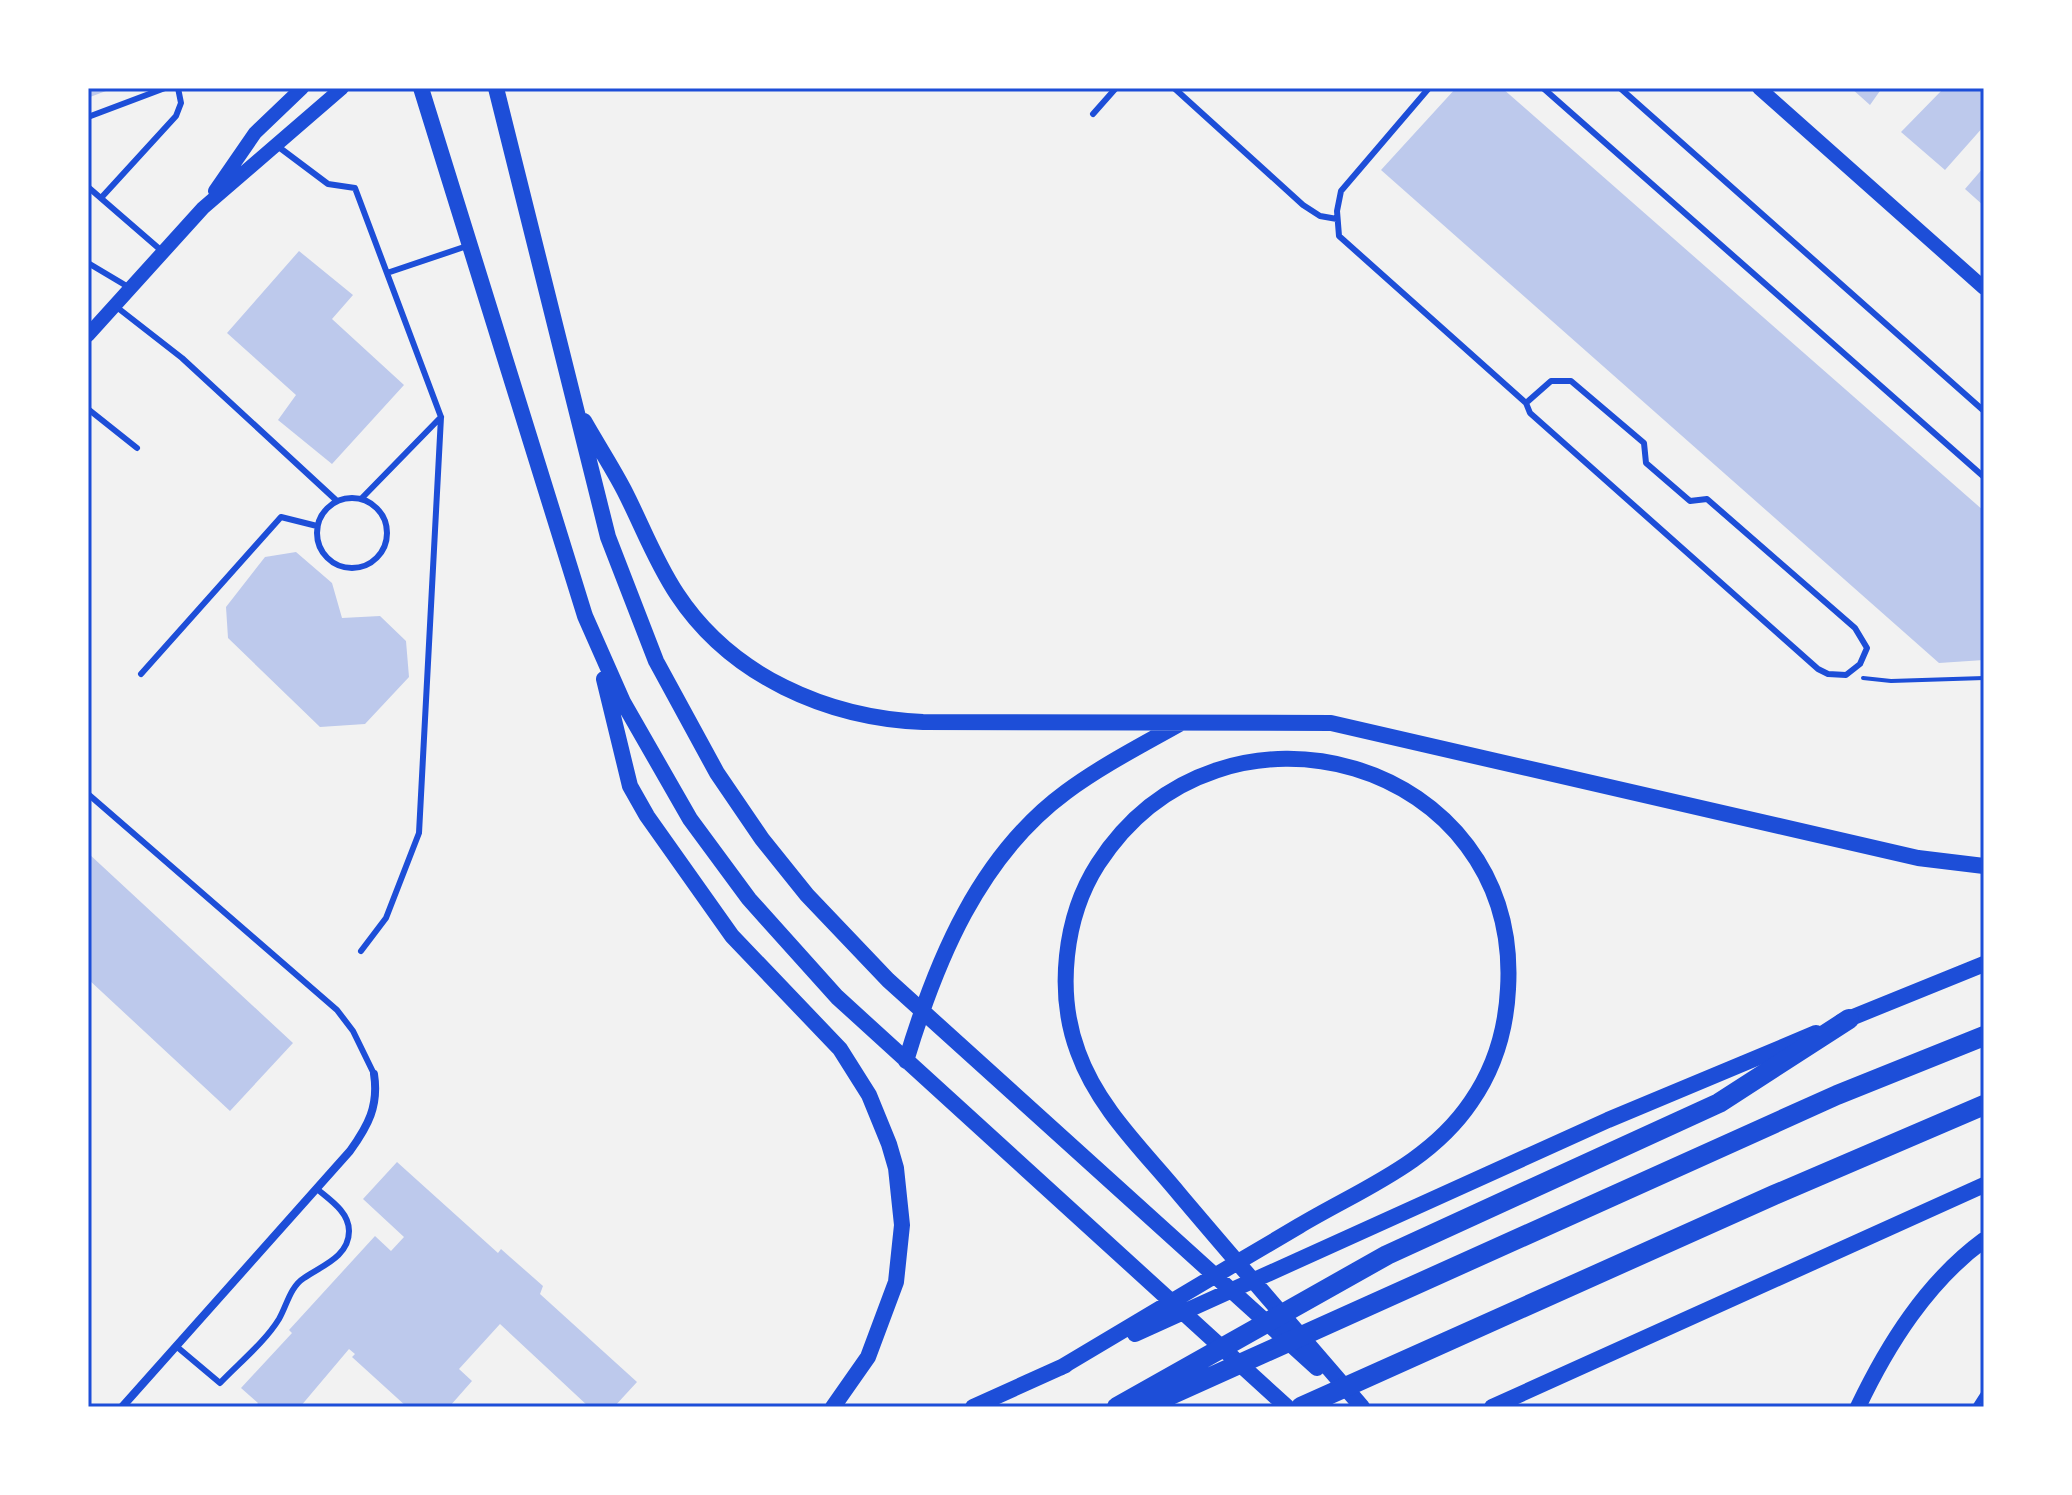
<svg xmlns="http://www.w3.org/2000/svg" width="2072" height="1495" viewBox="0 0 2072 1495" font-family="'Noto Serif',serif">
  <rect width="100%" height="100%" fill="#f2f2f2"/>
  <!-- building -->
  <path fill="#bdc9ec" d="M88 88H114L90 97Z
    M1456 88H1502L1984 511V660L1939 663 1381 170Z
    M1851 88H1882L1870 105Z
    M1944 88H1984V126L1945 170 1901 132Z
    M1984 167V206L1965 189Z
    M299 251 353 295 332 319 404 385 332 464 278 420 296 395 227 333Z
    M296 552 332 583 342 618 380 616 406 641 409 677 365 724 320 727 228 638 226 607 265 557Z
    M88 853 293 1043 230 1111 88 979Z
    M397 1162 498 1253 501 1249 543 1286 540 1294 637 1382 614 1407H589L500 1324 459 1369 472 1381 450 1406 407 1407 352 1357 355 1354 349 1349 300 1407H255L258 1403 241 1388 292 1333 289 1330 375 1236 391 1251 404 1237 363 1199Z"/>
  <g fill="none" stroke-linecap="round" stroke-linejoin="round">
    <!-- path -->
    <path stroke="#1d4ed8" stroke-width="4" d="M1863 678 1891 681 1984 678"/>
    <!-- service -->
    <path stroke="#1d4ed8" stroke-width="6" d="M1174 88 1303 205 1320 216 1337 219
      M1429 88 1341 191 1337 211 1339 236 1526 403 1530 413 1818 669 1828 674 1846 675 1860 664 1867 648 1855 628 1707 499 1690 501 1646 463 1644 443 1571 381H1551L1526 403
      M1543 88 1984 477
      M1620 88 1984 411
      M1093 114 1116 88
      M88 117 165 88
      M276 145 328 184 355 188 441 417 419 833 386 918 361 951
      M88 187 163 252
      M101 198 176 116 181 103 178 88
      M88 263 130 288
      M387 273 467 246
      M114 305 182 358 337 501
      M88 409 137 448
      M317 533a35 35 0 1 1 70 0a35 35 0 1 1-70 0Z
      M361 499 441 417
      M141 674 281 517 317 526
      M88 794 337 1010 353 1031 374 1074
      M176 1346 220 1383C239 1363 265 1342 279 1319 287 1305 290 1287 304 1278 321 1266 349 1257 349 1231 349 1212 330 1200 317 1189
      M1975 1407 1984 1393"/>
    <!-- minor -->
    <path stroke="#1d4ed8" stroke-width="8" d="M122 1407 350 1151C368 1126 379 1106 374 1074"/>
    <!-- tertiary -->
    <path stroke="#1d4ed8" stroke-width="14" d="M1759 88 1984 288
      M215 191 255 133 302 88
      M88 335 203 208 342 88"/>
    <!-- secondary -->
    <path stroke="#1d4ed8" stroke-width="16" d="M421 88 585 616 623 702 690 819 749 899 837 997 1287 1407
      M496 88 608 537 656 661 717 773 762 839 807 895 888 980 1317 1368
      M584 421C597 444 612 467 624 490 642 525 655 561 677 594 731 676 827 718 923 722L1331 723 1918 858 1984 866
      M604 679 630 786 647 816 732 936 840 1049 869 1095 889 1144 896 1168 902 1225 896 1282 868 1357 833 1407
      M1841 1022 1984 964
      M906 1061C936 961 979 856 1066 792 1101 766 1142 745 1181 723
      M1135 1334 1608 1120 1816 1033
      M1060 1368C1139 1321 1219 1273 1299 1226 1361 1189 1429 1164 1471 1102 1494 1069 1506 1029 1508 989 1522 760 1222 672 1098 864 1064 917 1056 993 1078 1052 1098 1108 1143 1150 1180 1195 1240 1266 1301 1336 1362 1407
      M973 1407 1066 1365
      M1492 1407 1984 1185
      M1858 1407C1888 1344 1927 1282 1984 1240"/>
    <!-- motorway -->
    <path stroke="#1d4ed8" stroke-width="20" d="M1117 1407 1387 1255 1719 1103 1849 1019
      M1144 1407 1837 1095 1984 1036
      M1301 1407 1774 1195 1984 1105"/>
  </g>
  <!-- border -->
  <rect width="2072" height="1495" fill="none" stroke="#ffffff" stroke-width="180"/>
  <rect x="90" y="90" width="1892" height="1315" fill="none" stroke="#1d4ed8" stroke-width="3"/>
</svg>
